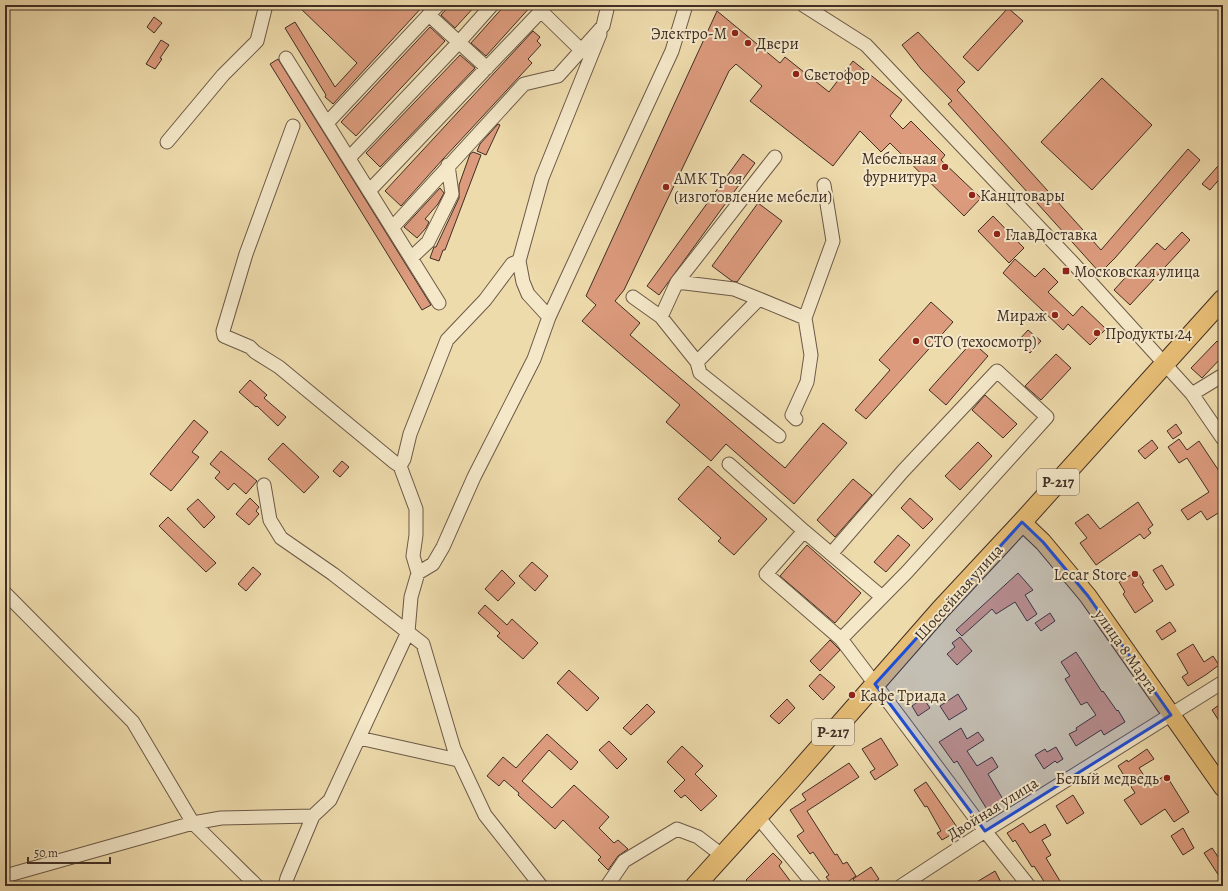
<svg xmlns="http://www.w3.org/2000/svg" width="1228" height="891" viewBox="0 0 1228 891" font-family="Alegreya,serif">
  <rect width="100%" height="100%" fill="#eedbac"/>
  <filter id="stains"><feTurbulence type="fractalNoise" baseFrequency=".005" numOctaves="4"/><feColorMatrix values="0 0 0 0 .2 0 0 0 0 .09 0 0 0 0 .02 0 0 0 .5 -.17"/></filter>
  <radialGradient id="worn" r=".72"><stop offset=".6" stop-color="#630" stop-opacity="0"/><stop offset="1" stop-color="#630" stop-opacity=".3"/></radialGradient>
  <!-- building -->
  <path fill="#dc9b7d" stroke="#402e25" d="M297 5H424L333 104 325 97 326 95 285 28 295 22 335 87 357 63Z
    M450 5H476L455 28 441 15Z
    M505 5H532L486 56 471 43Z
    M1008 8 1023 21 978 71 963 57Z
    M717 11 780 63 785 57 829 92 853 61 902 100 890 116 903 129 911 121 945 155 941 160 981 198 964 216 890 143 881 152 860 131 833 166 750 101 762 86 736 64 729 71 624 290 615 301 640 323 630 335 785 468 823 423 847 443 794 504 726 444 711 461 666 422 680 405 582 321 596 305 586 296Z
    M154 17 162 23 154 33 147 27Z
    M430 27 445 41 356 136 341 122Z
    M533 31 540 37 537 41 541 45 528 59 532 63 443 159 401 206 385 191Z
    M918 32 965 82 957 90 1101 250 1188 149 1200 160 1115 258 1100 273 948 104 952 101 921 69 902 45Z
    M161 40 169 45 160 58 162 59 155 69 146 64Z
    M460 55 475 68 380 167 366 153Z
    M278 59 431 305 422 310 270 64Z
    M1102 78 1152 125 1092 190 1041 142Z
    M498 124 500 125 486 155 477 151 480 144Z
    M473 152 481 155 445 250H443L439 261 430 258 434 247H436L459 198V185L470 154Z
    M743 154 755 163 659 295 647 286Z
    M1218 166 1223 170V175L1210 190 1202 184Z
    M440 188 444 193 438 204 425 219 429 222 426 228 417 238 404 227Z
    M758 203 782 221 737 282 732 281 712 266Z
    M993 216 1024 248 1009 263 978 231Z
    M1182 232 1190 240 1130 305 1114 290 1157 243 1165 250Z
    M1015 259 1035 277 1044 268 1058 282 1048 292 1073 316 1082 306 1106 329 1090 345 1068 324 1063 330 1003 273Z
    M931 302 953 322 866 419 855 410 890 370 879 360Z
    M1028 330 1041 341 1030 353 1018 341Z
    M1217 341 1223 347V356L1202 378 1191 368Z
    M972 342 988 356 946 405 929 390Z
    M1056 354 1071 368 1041 400 1025 386Z
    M250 380 267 395 264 398 286 417 278 426 257 406 256 407 239 392Z
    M985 395 1017 424 1003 438 972 410Z
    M194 420 208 432 192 452 199 457 171 491 150 474Z
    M1176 424 1182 433 1173 439 1167 431Z
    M1179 439 1187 450 1199 441 1223 477V510L1207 520 1201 511 1188 520 1181 510 1209 492 1187 458 1179 463 1168 447Z
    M1152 440 1158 448 1145 459 1138 451Z
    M978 442 992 456 960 490 945 476Z
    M283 443 319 477 304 493 268 459Z
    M221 451 257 481 246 494 234 483 228 490 215 478 220 472 210 464Z
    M342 461 349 467 340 477 333 471Z
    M708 466 767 519 734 555 718 541 721 538 678 499Z
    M853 479 872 495 835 537 817 520Z
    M250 498 259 507 256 511 259 514 249 525 236 514Z
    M910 498 933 519 923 529 901 508Z
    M198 499 215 517 204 528 187 509Z
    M1138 502 1153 525 1148 529 1151 533 1144 539 1140 534 1096 565 1080 543 1087 538 1075 523 1088 514 1100 529Z
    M168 517 216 563 206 572 159 526Z
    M898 535 910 545 886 572 874 562Z
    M807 545 861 593 835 623 780 576Z
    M532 562 548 576 535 591 519 576Z
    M1162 565 1174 585 1166 590 1153 570Z
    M253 567 261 574 246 591 238 584Z
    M502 570 515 583 498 601 485 589Z
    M1137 571 1144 583 1142 584 1153 601 1135 613 1123 594 1125 592 1119 582Z
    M1018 573 1033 590 1025 595 1037 614 1027 621 1015 602 996 614 992 609 962 636 956 630Z
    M485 605 507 625 512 619 538 643 523 659 497 636 500 633 478 613Z
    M1050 613 1055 621 1041 631 1035 623Z
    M1170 622 1176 631 1162 640 1156 631Z
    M960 637 972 651 957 665 947 654 955 647 952 643Z
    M830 640 840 650 820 671 810 661Z
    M1193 644 1204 662 1213 656 1219 665 1207 674 1188 686 1182 677 1188 673 1177 654Z
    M1076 652 1102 692 1103 691 1117 711 1118 710 1125 722 1104 735 1101 730 1076 746 1069 734 1077 730 1076 728 1096 715 1087 702 1081 705 1065 679 1070 676 1061 662Z
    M569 670 599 698 587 711 557 683Z
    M820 674 835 687 823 700 809 686Z
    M958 694 967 709 949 720 940 706Z
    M923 698 930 708 918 716 912 706Z
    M787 699 795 708 779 724 770 716Z
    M1223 702V727L1212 710Z
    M647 704 655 712 631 735 623 728Z
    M961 728 967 739 978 732 984 740 967 751 977 766 992 757 998 767 988 774 1004 801 988 811 957 761 954 763 939 742Z
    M547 734 578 762 571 770 549 750 522 781 552 808 574 785 609 817 599 828 614 843 618 840 628 849 618 856 608 870 598 860 601 857 563 820 555 829 518 795 519 793 504 780 499 786 487 776 503 757 516 768Z
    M881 738 898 765 875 780 870 772 875 769 862 749Z
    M609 741 627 759 617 769 599 750Z
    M682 746 703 766 695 774 717 796 701 811 685 795 681 798 674 791 685 780 667 762Z
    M1056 747 1063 759 1057 763 1055 761 1044 769 1035 755 1045 749 1047 752Z
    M1147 749 1154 759 1139 768 1150 785 1166 775 1189 812 1174 822 1165 809 1141 825 1124 800 1135 793 1118 766 1127 760 1128 762Z
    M849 763 859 777 807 811 835 855 837 854 843 864 847 862 856 876 842 886H833L826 877 829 875 813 852 810 854 797 836 804 831 790 810 806 800 802 794Z
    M926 782 959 830 942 840 937 833 941 831 927 806 925 807 914 790Z
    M1073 795 1084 813 1067 824 1056 806Z
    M1023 823 1030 833 1045 824 1051 835 1042 840 1051 855 1046 858 1063 886H1047L1034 866 1032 867 1015 840 1013 842 1007 833Z
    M1183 828 1194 848 1183 855 1171 836Z
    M1212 848 1223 864V882L1204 853Z
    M773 853 782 862 779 866 794 886H752L746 880Z
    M871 867 879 879 868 886H857L853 879Z
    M995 871 1003 886H970Z"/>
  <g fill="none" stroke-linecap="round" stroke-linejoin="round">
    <!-- minor casing -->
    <g stroke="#6c5947" stroke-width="15">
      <path id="minor" d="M803 5 866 45 1073 263 1192 394 1223 439
        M429 15 487 68
        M286 58 439 303
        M327 123 438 5
        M167 142 223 75 257 41 266 5
        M349 158 460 41 492 5
        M369 191 541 11 581 50
        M392 228 524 84 558 76 603 26 608 5
        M411 258 428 242 452 194 448 165
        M677 282 734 289 759 299
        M633 297 661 317 697 362 700 373 779 436
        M549 317 528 294 523 282 519 261 542 178 600 34
        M661 317 677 282 775 157
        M697 362 759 299 805 318
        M1192 394 1223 375
        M796 419 792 415 807 382 811 355 805 318 833 241 824 185
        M729 464 804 531 882 597
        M400 466 404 459 410 434 447 340 485 300 512 264 519 261
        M264 485 270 520 281 538 333 574 423 644 454 749 485 815 541 886
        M804 531 766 574 841 639 875 684 985 831 1029 886
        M831 554 903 471 997 371 1047 417 907 572 841 639
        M418 573 433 564 443 547 474 477 534 359 549 317 672 51 686 5
        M5 593 133 722 193 823 257 886
        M359 738 458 760
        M758 817 815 886
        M5 876 193 823 221 818 313 816
        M285 886 287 878 313 816 330 800 408 632 411 597 418 573 413 556 416 535V509L400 466 394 462 279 367 255 352 250 347 224 336 223 331 246 254 293 126
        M607 886 624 861 677 829 698 837 723 856
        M901 886 985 831 1223 682"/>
    </g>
    <!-- major casing -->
    <g stroke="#402e25" stroke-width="19">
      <path id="major" d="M1022 522 1043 542 1088 596 1223 788"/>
    </g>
    <!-- highway casing -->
    <g stroke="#402e25" stroke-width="21">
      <path id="highway" d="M695 886 791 780 940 610 1022 522 1223 299"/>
    </g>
    <!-- minor -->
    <use href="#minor" stroke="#f4e8c9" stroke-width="13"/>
    <!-- major -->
    <use href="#major" stroke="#e7be76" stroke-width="17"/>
    <!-- highway -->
    <use href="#highway" stroke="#e7be76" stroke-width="19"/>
  </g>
  <!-- marked area -->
  <path fill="#1d4ed8" fill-opacity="0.2" stroke="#1d4ed8" stroke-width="3" stroke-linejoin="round" d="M1022 522 1043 542 1088 596 1171 715 985 831 875 684Z"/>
  <!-- markers -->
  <g fill="#8f2418" stroke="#f4e8c9" stroke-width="1.5">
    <circle cx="735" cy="33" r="4"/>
    <circle cx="748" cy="43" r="4"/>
    <circle cx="796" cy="74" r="4"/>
    <circle cx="945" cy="167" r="4"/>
    <circle cx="666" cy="187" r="4"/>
    <circle cx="972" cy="195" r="4"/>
    <circle cx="997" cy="234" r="4"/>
    <rect x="1062" y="267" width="8" height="8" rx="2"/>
    <circle cx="1055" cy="315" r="4"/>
    <circle cx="1097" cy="333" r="4"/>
    <circle cx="916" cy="341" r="4"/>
    <circle cx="1135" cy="574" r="4"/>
    <circle cx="852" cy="695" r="4"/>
    <circle cx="1167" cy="778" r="4"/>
  </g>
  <g text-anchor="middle" stroke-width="4" stroke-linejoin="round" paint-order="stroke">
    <!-- shield labels -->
    <g fill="#f4e8c9" stroke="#766656" stroke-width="1">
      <rect x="1037" y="469" width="42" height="26" rx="3"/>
      <rect x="812" y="719" width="42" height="26" rx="3"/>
    </g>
    <g font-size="15" font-weight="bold" fill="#402e25">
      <text x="1058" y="487">Р-217</text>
      <text x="833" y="737">Р-217</text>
    </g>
    <!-- poi labels -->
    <g font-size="16" fill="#402e25" stroke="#f4e8c9" text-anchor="start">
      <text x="727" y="39" text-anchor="end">Электро-М</text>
      <text x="756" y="49">Двери</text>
      <text x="804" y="80">Светофор</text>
      <text x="937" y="164" text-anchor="end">Мебельная<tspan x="937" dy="18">фурнитура</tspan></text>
      <text x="674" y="184">АМК Троя<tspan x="674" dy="18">(изготовление мебели)</tspan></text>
      <text x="980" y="201">Канцтовары</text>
      <text x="1005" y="240">ГлавДоставка</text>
      <text x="1074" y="277">Московская улица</text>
      <text x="1047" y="321" text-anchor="end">Мираж</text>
      <text x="1105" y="339">Продукты 24</text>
      <text x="924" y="347">СТО (техосмотр)</text>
      <text x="1127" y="580" text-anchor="end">Lecar Store</text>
      <text x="860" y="701">Кафе Триада</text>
      <text x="1159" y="784" text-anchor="end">Белый медведь</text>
    </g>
    <!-- street labels -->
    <g font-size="16" fill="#402e25" stroke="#f4e8c9">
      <text transform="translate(958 592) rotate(-48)" y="6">Шоссейная улица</text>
      <text transform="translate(1127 651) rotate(55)" y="6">улица 8 Марта</text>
      <text transform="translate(992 808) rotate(-32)" y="6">Двойная улица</text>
    </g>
  </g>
  <!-- margin -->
  <rect width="1228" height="891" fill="none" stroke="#eedbac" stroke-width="20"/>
  <rect x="6" y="6" width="1216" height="879" fill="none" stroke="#402e25" stroke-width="2"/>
  <rect x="10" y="10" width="1208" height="871" fill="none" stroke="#402e25"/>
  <!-- scale -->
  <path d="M28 857v6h82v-6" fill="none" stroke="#402e25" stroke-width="2"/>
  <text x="34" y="857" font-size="12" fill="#402e25" stroke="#f4e8c9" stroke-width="3" paint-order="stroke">50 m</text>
  <rect width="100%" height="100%" filter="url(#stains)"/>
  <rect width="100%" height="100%" fill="url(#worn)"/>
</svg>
